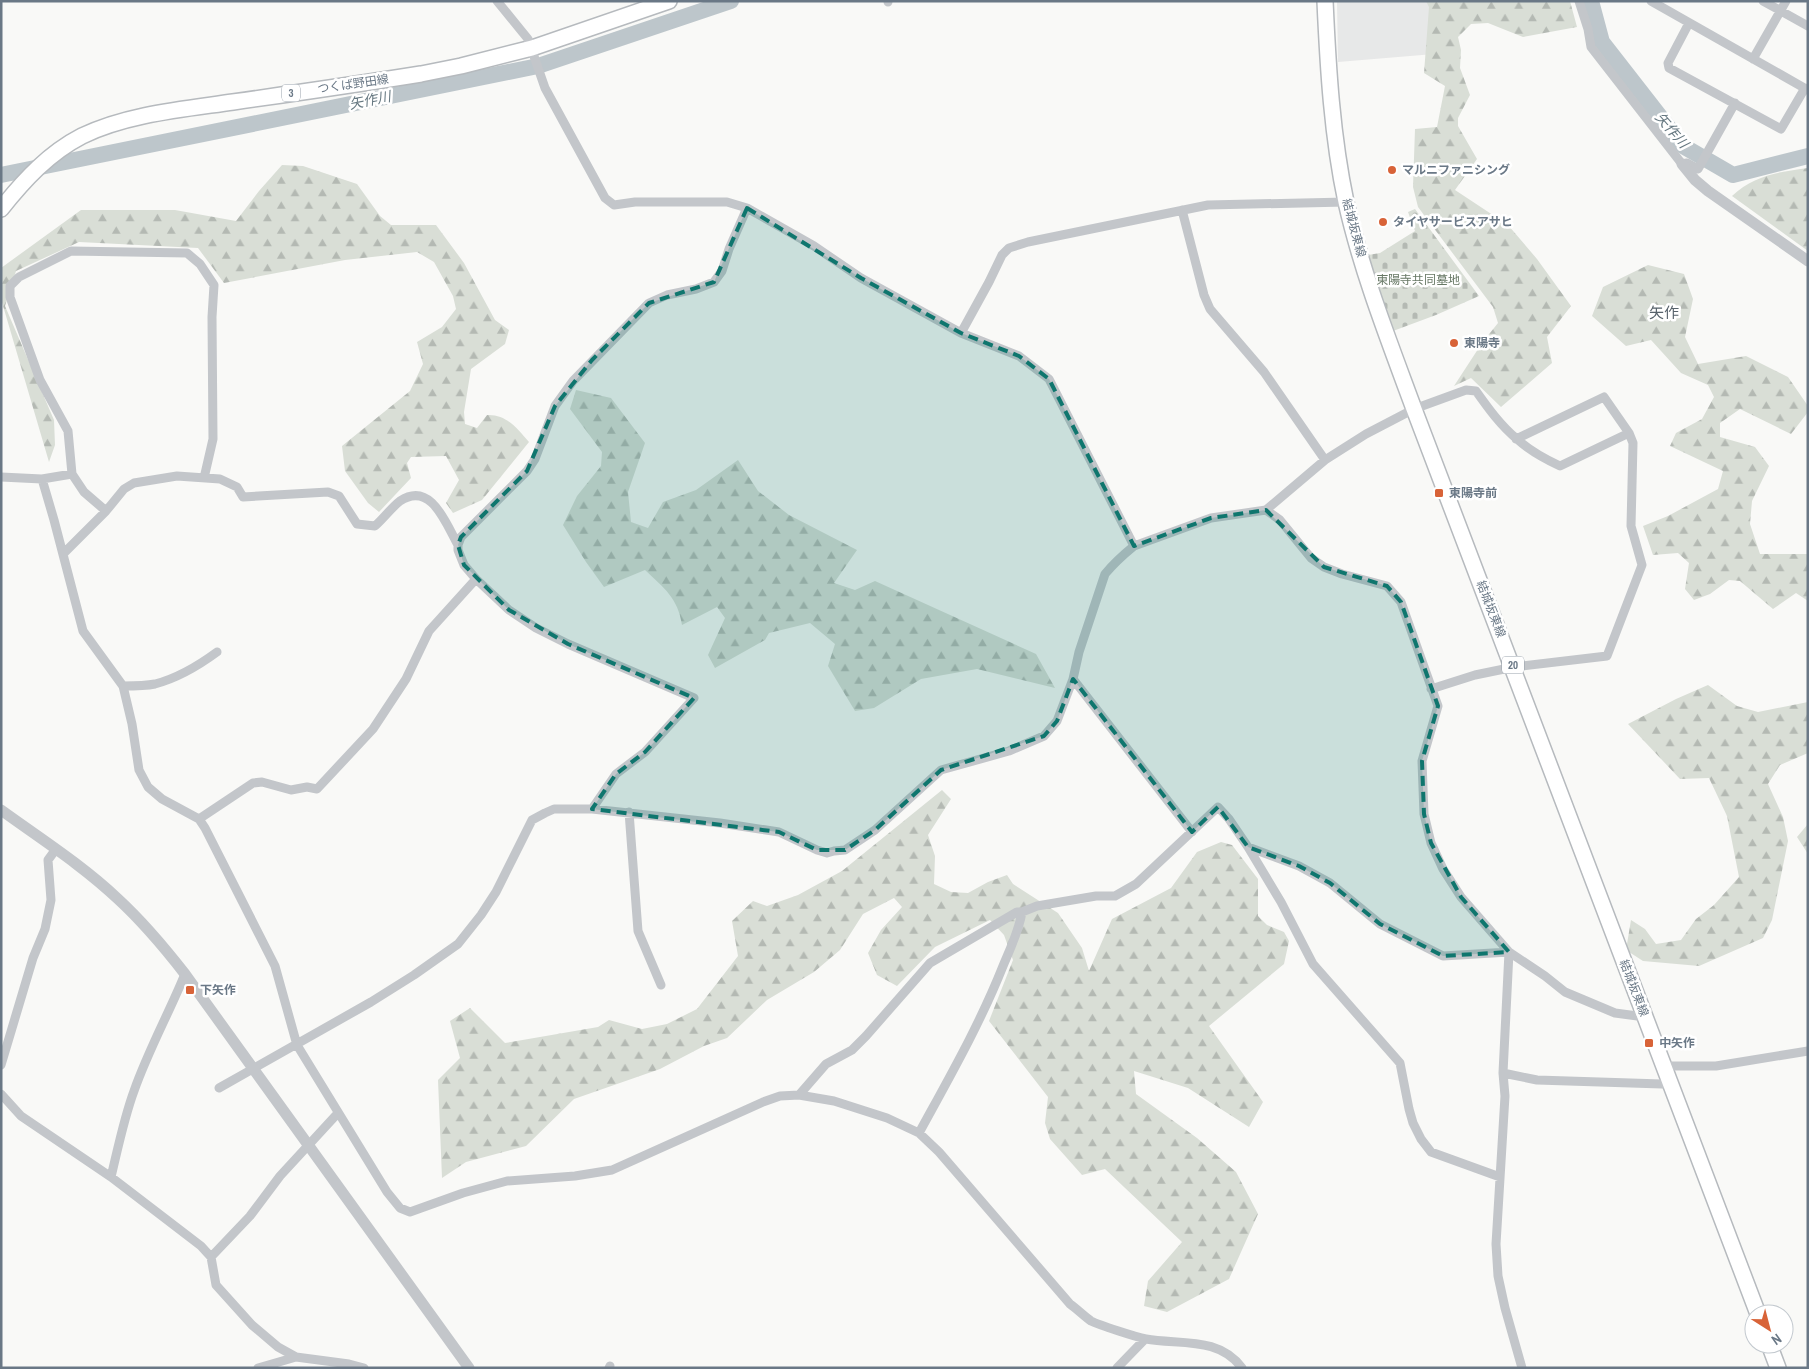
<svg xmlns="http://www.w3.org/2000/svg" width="1809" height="1369" viewBox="0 0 1809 1369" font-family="'Archivo Narrow','Noto Sans JP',sans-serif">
  <defs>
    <pattern id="forest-firs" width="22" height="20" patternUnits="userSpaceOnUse" patternTransform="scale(1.25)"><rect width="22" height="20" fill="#d9ded6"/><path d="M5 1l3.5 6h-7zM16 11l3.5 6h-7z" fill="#b4b9b3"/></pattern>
    <pattern id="cemetery-stones" width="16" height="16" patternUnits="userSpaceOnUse" patternTransform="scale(1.25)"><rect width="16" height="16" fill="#d9ded6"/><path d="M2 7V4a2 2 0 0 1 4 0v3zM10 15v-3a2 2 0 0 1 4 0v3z" fill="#b4b9b3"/></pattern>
  </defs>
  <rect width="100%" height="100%" fill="#f9f9f7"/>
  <!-- built -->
  <path fill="#e7e8e8" d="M1337 1H1435L1434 54 1338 62Z"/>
  <!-- forest -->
  <path fill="url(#forest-firs)" d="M1426 1H1570L1577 27 1523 37 1488 23 1471 24 1458 37 1461 50 1460 68 1470 95 1458 118V126L1477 159 1455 190 1508 225 1537 259 1571 306 1547 337 1552 363 1501 407 1471 378 1454 386 1482 343 1498 323 1493 307 1418 207 1413 187 1415 129 1437 127 1445 86 1424 73 1429 7Z
    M282 165 303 166 357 184 380 216 391 225H436L464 263 495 320 509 330 505 344 471 369 464 412 465 424 477 428 487 415C506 414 517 428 529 442L482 500 453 513 446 503 459 480 446 456 411 457 407 463 411 478 379 512 368 503 345 471 342 446 410 391 423 364 417 342 442 327 456 309 453 296 434 262 417 252 345 260 224 283 198 248 79 242 16 271 5 306 54 420 55 445 49 462 1 299V268L81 210H175L236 221 259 191Z
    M1808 168V251L1732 196C1754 175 1779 172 1808 168Z
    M1648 265 1684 274 1693 299 1685 337 1698 364 1746 356 1788 377 1808 406V412L1791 434 1740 409 1720 423V437L1755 447 1769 466 1752 501 1750 524 1760 554H1808V601L1796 593 1773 609 1740 581 1729 580 1710 594 1694 600 1685 589 1689 563 1678 553 1653 555 1643 526 1668 516 1718 489 1723 471 1670 446 1676 433 1702 419 1714 397 1708 385 1681 373 1651 340 1626 346 1592 316 1603 287Z
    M576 390 611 398 645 443 628 492 631 522 648 528 663 502 696 490 738 460 758 491 789 515 857 550 834 583 855 590 875 581 1036 654 1055 688 977 669 921 679 874 708 855 711 828 666 835 644 810 623 769 633 765 640 715 668 708 655 725 618 717 607 682 625C678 598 664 588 645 570L604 587 586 562 563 525 577 496 601 466 602 452 570 409Z
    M1708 685 1737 706 1758 712 1808 702V753L1780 765 1768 784 1783 817 1788 841 1772 920 1763 938 1699 966 1643 961 1626 950 1631 920 1645 929 1656 944 1681 940 1696 919 1714 905 1739 877 1727 816 1709 778 1680 779 1628 724 1676 699Z
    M942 790 951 799 928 835 935 856 934 884 951 892 968 893 988 882 1007 875 1013 884 1058 913 1082 948 1089 971 1112 919 1171 888 1197 852 1221 842 1232 845 1258 879V916L1267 925 1284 932 1289 941 1284 964 1209 1026 1263 1102 1249 1127 1188 1088 1134 1071 1136 1094 1197 1138 1236 1172 1258 1214 1229 1279 1167 1312 1144 1306 1148 1281 1182 1242 1105 1169 1082 1175 1050 1139 1045 1123 1048 1097 989 1021 1013 960 1004 935 990 920 935 947 897 986 877 975 868 953 881 930 902 907 894 898 863 914 840 950 814 972 767 1000 727 1038 704 1046 660 1069 574 1099 526 1146 466 1162 442 1178 438 1080 460 1058 450 1021 470 1008 505 1043 598 1027 609 1020 642 1029 667 1024 697 1009 738 956 732 921 753 901 767 906 798 895 842 871Z
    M1808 824V854L1797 837Z"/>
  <!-- cemetery -->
  <path fill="url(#cemetery-stones)" d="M1415 209 1479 296 1436 315 1393 331 1368 255 1380 253 1415 231 1408 212Z"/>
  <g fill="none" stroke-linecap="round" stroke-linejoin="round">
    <!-- river -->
    <path stroke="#bdc6cb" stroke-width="16" d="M1591 1 1602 42 1683 146 1733 175 1808 156
      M1 175 538 66 731 1"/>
    <!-- primary casing -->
    <g stroke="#b6babe" stroke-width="18">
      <path id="primary" d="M1325 1C1328 68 1332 136 1346 202 1362 273 1389 341 1414 409L1758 1314
        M1 209C24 180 49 153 82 136 127 114 185 109 233 102 296 93 359 84 421 74L461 66 532 48 669 1
        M1769 1344 1778 1368"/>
    </g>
    <!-- minor -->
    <path stroke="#c3c6ca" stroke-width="9" d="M497 1 528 39 545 88 605 198 614 205 635 202H727L747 208 814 246 861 278 961 333 1019 356 1049 379 1134 546
      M1579 1 1588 29 1591 47 1682 164 1687 163 1698 169 1735 103
      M1651 1 1808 90
      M1763 1 1808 26
      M888 2V1
      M1689 23 1668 63 1669 68 1781 129 1805 88
      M1753 59 1786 1
      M1182 210 1204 295 1210 309 1264 372 1325 460
      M961 333 989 282 1002 255 1009 248 1028 242 1208 205 1346 202
      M72 474 68 431 40 380 10 297V286L19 277 71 251 187 253 200 264 214 285 212 317 213 439 204 478
      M1 477 42 479 72 474 84 492 106 511
      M42 479 54 520 83 631 123 686 132 724 139 770 148 787 162 799 199 819 205 828 275 966 297 1045 387 1192 400 1208 410 1212 463 1193 507 1181 575 1176 612 1170 763 1102 780 1096 799 1095 834 1101 887 1118 919 1133 939 1152 1070 1304C1077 1309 1084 1316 1091 1321 1099 1325 1136 1337 1146 1339 1179 1345 1219 1336 1242 1368
      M1266 510 1280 520 1311 558 1324 567 1342 574 1387 586 1401 602 1438 706 1422 761 1424 814 1431 843 1443 869 1461 897 1509 952 1545 976 1565 992 1615 1013 1645 1017
      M458 545 461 537 527 471 535 459 555 406 573 381 649 303 667 295 696 289 714 282 722 271 729 249 747 208
      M63 554 106 511 124 489 134 483 177 476 220 479 237 487 243 497 328 492 339 496 357 524 375 526C384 518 391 508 400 501 431 480 446 524 458 545V550L464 565 476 579 509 610 536 628 568 644 694 698 645 752 616 774 592 809
      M1073 679 1192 832
      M123 686C134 686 145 686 155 684 178 678 198 666 217 652
      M1431 689 1475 675 1514 667 1607 656 1642 565 1631 526 1633 443 1629 433 1604 397 1516 439
      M629 812 638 931 661 985
      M199 819 253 783 262 782 291 790 307 787 317 789 373 729 406 679 429 631 476 579
      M1248 847 1299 866 1330 883 1380 924 1443 956 1509 952
      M1509 952 1503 1073 1505 1096 1496 1244 1498 1276 1505 1308 1522 1368
      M1 1065 33 958 45 929 51 900 48 860 56 849
      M1664 1066H1716L1808 1051
      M1503 1073 1537 1080 1662 1084 1671 1083
      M219 1088 371 1002 414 975 458 944 481 915 496 892 532 820 545 813 554 809H592L720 823 779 832 817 850 827 853 834 851 845 850 875 830 941 770 1009 751 1044 736 1057 721 1073 679 1079 652 1105 574C1114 563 1123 555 1134 546L1211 518 1266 510 1325 460 1366 434 1414 409 1466 390 1476 391C1488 408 1501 426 1517 439 1530 451 1545 459 1560 466L1629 433
      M1 1094 21 1116 111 1177 201 1246 211 1257 216 1285 252 1325 278 1347 296 1357 349 1364 364 1368
      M799 1095 826 1064 852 1050 866 1036 930 963 1017 912H1022L1037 906 1096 896H1115L1136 884 1218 807 1229 819 1248 847 1281 902 1313 964 1400 1063 1409 1109 1413 1123 1421 1139 1431 1152 1500 1177
      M919 1133C949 1078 980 1024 1003 966 1010 949 1019 931 1022 912
      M111 1177C118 1148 124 1118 134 1091 148 1051 169 1013 185 974
      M211 1257 250 1216 280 1176 338 1113
      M258 1368 296 1357
      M609 1368 610 1366
      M1117 1368 1145 1339"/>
    <!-- tertiary -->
    <path stroke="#c3c6ca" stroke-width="11" d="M1682 164 1695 180 1708 191 1808 261
      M1 810C41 839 82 865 118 899 143 922 164 947 185 974L469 1368"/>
    <!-- primary -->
    <use href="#primary" stroke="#fff" stroke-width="15"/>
  </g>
  <!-- marked area -->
  <path fill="#0f766e" fill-opacity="0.2" stroke="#0f766e" stroke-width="4" stroke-dasharray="10 6" stroke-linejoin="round" d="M747 208 861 278 961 333 1019 356 1049 379 1134 546 1211 518 1266 510 1324 567 1387 586 1401 602 1438 706 1422 761 1424 814 1431 843 1461 897 1509 952 1443 956 1380 924 1330 883 1299 866 1248 847 1218 807 1192 832 1073 679 1057 721 1044 736 941 770 875 830 845 850H817L779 832 592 809 616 774 645 752 694 698 568 644 509 610 464 565 458 545 461 537 527 471 555 406 592 360 649 303 714 282Z"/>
  <!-- markers -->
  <g fill="#d86338" stroke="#fff" stroke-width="2">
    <circle cx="1392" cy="170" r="5"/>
    <circle cx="1383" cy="222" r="5"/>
    <circle cx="1454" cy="343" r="5"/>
    <rect x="1434" y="488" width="10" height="10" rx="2.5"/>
    <rect x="185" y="985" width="10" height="10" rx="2.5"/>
    <rect x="1644" y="1038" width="10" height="10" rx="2.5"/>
  </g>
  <g text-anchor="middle" stroke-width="5" stroke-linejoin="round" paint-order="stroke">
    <!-- shield labels -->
    <g fill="#fff" stroke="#97a0aa" stroke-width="1">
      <rect x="282" y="84.5" width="18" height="17" rx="4"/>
      <rect x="1502" y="656.5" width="22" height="17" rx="4"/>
    </g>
    <g font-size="11" font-weight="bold" fill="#6a7886">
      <text x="291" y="97">3</text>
      <text x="1513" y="669">20</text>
    </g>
    <!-- street labels -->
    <g font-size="12" fill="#6a7886" stroke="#fff">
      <text transform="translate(353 84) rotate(-8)" y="4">つくば野田線</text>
      <text transform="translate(1354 228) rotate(75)" y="4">結城坂東線</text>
      <text transform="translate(1491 609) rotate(69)" y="4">結城坂東線</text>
      <text transform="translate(1634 988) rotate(69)" y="4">結城坂東線</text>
    </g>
    <!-- poi labels -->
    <g font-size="12" font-weight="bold" fill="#6a7886" stroke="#fff" text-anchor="start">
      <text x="1402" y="174">マルニファニシング</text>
      <text x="1393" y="226">タイヤサービスアサヒ</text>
      <text x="1464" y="347">東陽寺</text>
      <text x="1449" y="497">東陽寺前</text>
      <text x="200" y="994">下矢作</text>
      <text x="1659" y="1047">中矢作</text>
    </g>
    <!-- park labels -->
    <g font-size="12" fill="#677865" stroke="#fff">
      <text x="1418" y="284">東陽寺共同墓地</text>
    </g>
    <!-- water labels -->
    <g font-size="14" font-style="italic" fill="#667881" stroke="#fff">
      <text transform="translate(370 100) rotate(-11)" y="5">矢作川</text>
      <text transform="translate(1672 130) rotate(49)" y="5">矢作川</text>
    </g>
    <!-- quarter labels -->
    <g font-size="15" fill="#57626b" stroke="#fff">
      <text x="1664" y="318">矢作</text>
    </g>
  </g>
  <!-- border -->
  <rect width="1809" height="1369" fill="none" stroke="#6a7886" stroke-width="5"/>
  <!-- north arrow -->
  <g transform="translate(1769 1329) rotate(144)"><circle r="24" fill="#ffffff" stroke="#c3c9cf"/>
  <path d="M0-4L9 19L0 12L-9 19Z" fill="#d86338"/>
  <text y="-8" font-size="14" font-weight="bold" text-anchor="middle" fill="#6a7886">N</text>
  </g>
</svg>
